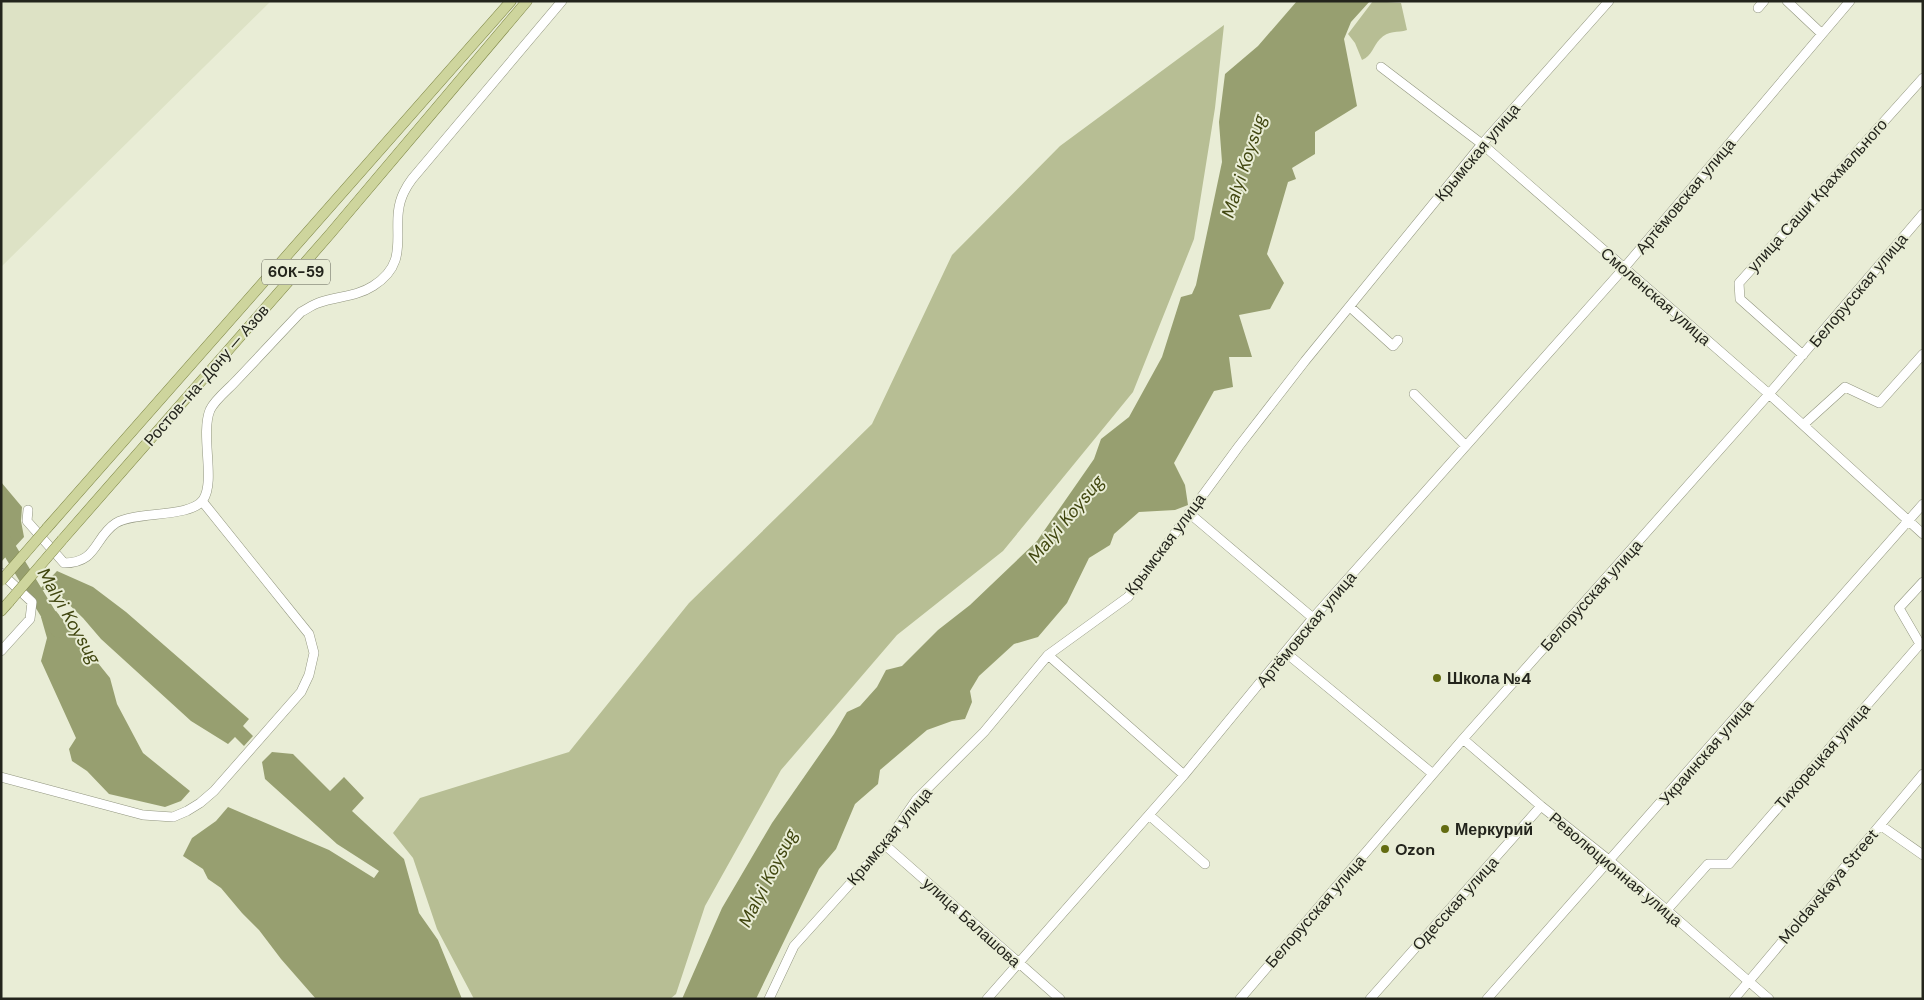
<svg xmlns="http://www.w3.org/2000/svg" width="1924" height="1000" viewBox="0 0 1924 1000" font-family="'DM Sans',sans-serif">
  <rect width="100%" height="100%" fill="#e9edd6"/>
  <!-- built -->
  <path fill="#dde2c5" d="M1 1H271L1 267Z"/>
  <!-- green -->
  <path fill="#b7be94" d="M1373 1 1401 3 1407 30C1398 33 1388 30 1380 39 1373 46 1372 56 1362 60L1355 43 1348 34Z
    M1224 25 1215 108 1194 239 1133 392 1003 551 897 635 781 770 705 906 676 994 670 999H474L437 929 413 858 393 833 420 798 569 752 689 603 872 424 952 255 1060 146Z"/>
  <!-- water -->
  <path fill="#979f70" d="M1297 1H1370L1351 22 1344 39 1357 106 1315 132V154L1292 168 1296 179 1288 182 1267 254 1284 283 1270 309 1239 315 1252 357H1229L1233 387 1214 391 1174 463 1185 485 1188 505 1175 510 1139 512 1114 534 1110 545 1089 558 1067 603 1038 637 1014 644 979 676 970 691 972 702 965 719 952 721 927 730 880 770 878 784 855 804 836 849 819 869 756 999H682L722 908 772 823 834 734 847 712 860 706 877 687 886 670 902 666 938 630 970 605 1037 541 1094 459 1101 439 1129 417 1162 357 1181 297 1192 294 1196 285 1222 162 1219 122 1225 74 1258 46Z
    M1 482 22 507 21 521 24 537 1 562Z
    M57 571 93 587 126 612 249 719 243 726 253 736 244 746 235 737 228 744 191 721 101 639 83 618 54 590H39Z
    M56 611 110 678 117 704 143 753 190 791 181 801 165 807 109 794 87 771 72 761 69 749 76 738 41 661 47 638 41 617Z
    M272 752 293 754 330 791 344 777 364 798 352 811 404 859 419 913 438 940 462 999H316L281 959 259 930 242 913 221 888 208 879 203 869 183 856 192 838 216 821 228 807 329 850 374 878 379 871 337 844 265 779 262 762Z"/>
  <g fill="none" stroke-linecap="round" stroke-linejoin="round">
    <!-- river -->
    <path stroke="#979f70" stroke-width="15" d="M1 536 58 630"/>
    <!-- minor casing -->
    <g stroke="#91957f" stroke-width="10">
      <path id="minor" d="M1787 1 1822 34
        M1758 8 1764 1
        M1381 67 1482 144 1769 394 1923 534
        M1350 307 1393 346 1398 340
        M1803 355 1740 299 1739 283 1923 78
        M1414 394 1466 446
        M1803 425 1845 387 1879 403 1923 354
        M28 510 27 521 64 563C98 563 94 537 116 523 136 511 190 518 203 500 216 481 200 435 210 410 214 401 226 391 233 384 256 360 278 336 301 312 307 309 312 305 318 303 337 296 356 297 373 286 415 260 387 226 404 192 406 188 409 183 412 179L562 1
        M1189 513 1313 618
        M1 573 32 602 30 619 1 651
        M1285 652 1433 774
        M1048 655 1184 775
        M1463 739 1541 806 1610 861 1769 999
        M1 777 143 815 173 817 187 811 200 803 214 791 301 692 309 675 314 653 309 634 202 501
        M1149 815 1205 864
        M1880 825 1923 855
        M885 845 1060 999
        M1666 911 1708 864H1729L1920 644 1899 608 1923 582
        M769 999 794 946 885 845 916 800 984 732 1048 655 1128 597 1239 446 1305 361 1482 144 1609 1
        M987 999 1184 775 1313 618 1624 268 1850 1
        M1240 999 1463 739 1769 394 1923 214
        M1370 999 1541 806
        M1487 999 1923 504
        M1734 999 1923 774"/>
    </g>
    <!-- major casing -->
    <g stroke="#7d8545" stroke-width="11">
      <path id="major" d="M47 528 511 1
        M62 540 330 234 527 1
        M1 611 9 602"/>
    </g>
    <!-- minor -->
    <use href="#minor" stroke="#fff" stroke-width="9"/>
    <!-- major -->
    <use href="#major" stroke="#ced59d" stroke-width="10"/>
    <!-- major-bridge casing -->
    <g stroke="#7d8545" stroke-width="11" stroke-linecap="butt">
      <path id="major-bridge" d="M1 581 47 528
        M9 602 62 540"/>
    </g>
    <!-- major-bridge -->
    <use href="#major-bridge" stroke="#ced59d" stroke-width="10"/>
  </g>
  <!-- markers -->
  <g fill="#636c11" stroke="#e9edd6" stroke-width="2">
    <circle cx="1437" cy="678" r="5"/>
    <circle cx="1445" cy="829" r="5"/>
    <circle cx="1385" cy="849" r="5"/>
  </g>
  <g text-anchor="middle" stroke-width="4" stroke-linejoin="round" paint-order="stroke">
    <!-- shield labels -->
    <rect fill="#e9edd6" stroke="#5e6054" stroke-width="1" x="262" y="259.5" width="68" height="25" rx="4"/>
    <g font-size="15" font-weight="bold" fill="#23241c">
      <text x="296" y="277">60К-59</text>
    </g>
    <!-- street labels -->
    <g font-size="16" fill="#23241c" stroke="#e9edd6">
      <text transform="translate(1477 152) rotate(-50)" y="6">Крымская улица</text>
      <text transform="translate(1817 195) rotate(-48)" y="6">улица Саши Крахмального</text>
      <text transform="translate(1685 196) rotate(-50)" y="6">Артёмовская улица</text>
      <text transform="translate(1858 290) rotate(-50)" y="6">Белорусская улица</text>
      <text transform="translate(1656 296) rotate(41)" y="6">Смоленская улица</text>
      <text transform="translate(206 375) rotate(-49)" y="6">Ростов-на-Дону — Азов</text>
      <text transform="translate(1165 544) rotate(-53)" y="6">Крымская улица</text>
      <text transform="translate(1591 595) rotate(-48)" y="6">Белорусская улица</text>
      <text transform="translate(1306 629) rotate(-50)" y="6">Артёмовская улица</text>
      <text transform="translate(1706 752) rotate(-49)" y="6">Украинская улица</text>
      <text transform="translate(1822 756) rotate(-49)" y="6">Тихорецкая улица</text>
      <text transform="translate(889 836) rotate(-50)" y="6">Крымская улица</text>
      <text transform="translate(1616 869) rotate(40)" y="6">Революционная улица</text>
      <text transform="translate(1828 886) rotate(-50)" y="6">Moldavskaya Street</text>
      <text transform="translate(1455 903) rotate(-48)" y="6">Одесская улица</text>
      <text transform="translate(1315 911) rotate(-49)" y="6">Белорусская улица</text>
      <text transform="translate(972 922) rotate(42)" y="6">улица Балашова</text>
    </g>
    <!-- poi labels -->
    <g font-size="16" font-weight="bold" fill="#23241c" stroke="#e9edd6" text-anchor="start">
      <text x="1447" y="684">Школа №4</text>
      <text x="1455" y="835">Меркурий</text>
      <text x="1395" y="855">Ozon</text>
    </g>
    <!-- water labels -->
    <g font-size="18" font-style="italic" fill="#414710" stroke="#e9edd6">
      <text transform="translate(1244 166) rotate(-72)" y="6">Malyi Koysug</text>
      <text transform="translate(1066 519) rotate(-50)" y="6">Malyi Koysug</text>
      <text transform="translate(69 616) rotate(60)" y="6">Malyi Koysug</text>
      <text transform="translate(768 878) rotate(-63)" y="6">Malyi Koysug</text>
    </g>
  </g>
  <!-- border -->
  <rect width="1924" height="1000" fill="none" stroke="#23241c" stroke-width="5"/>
</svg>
